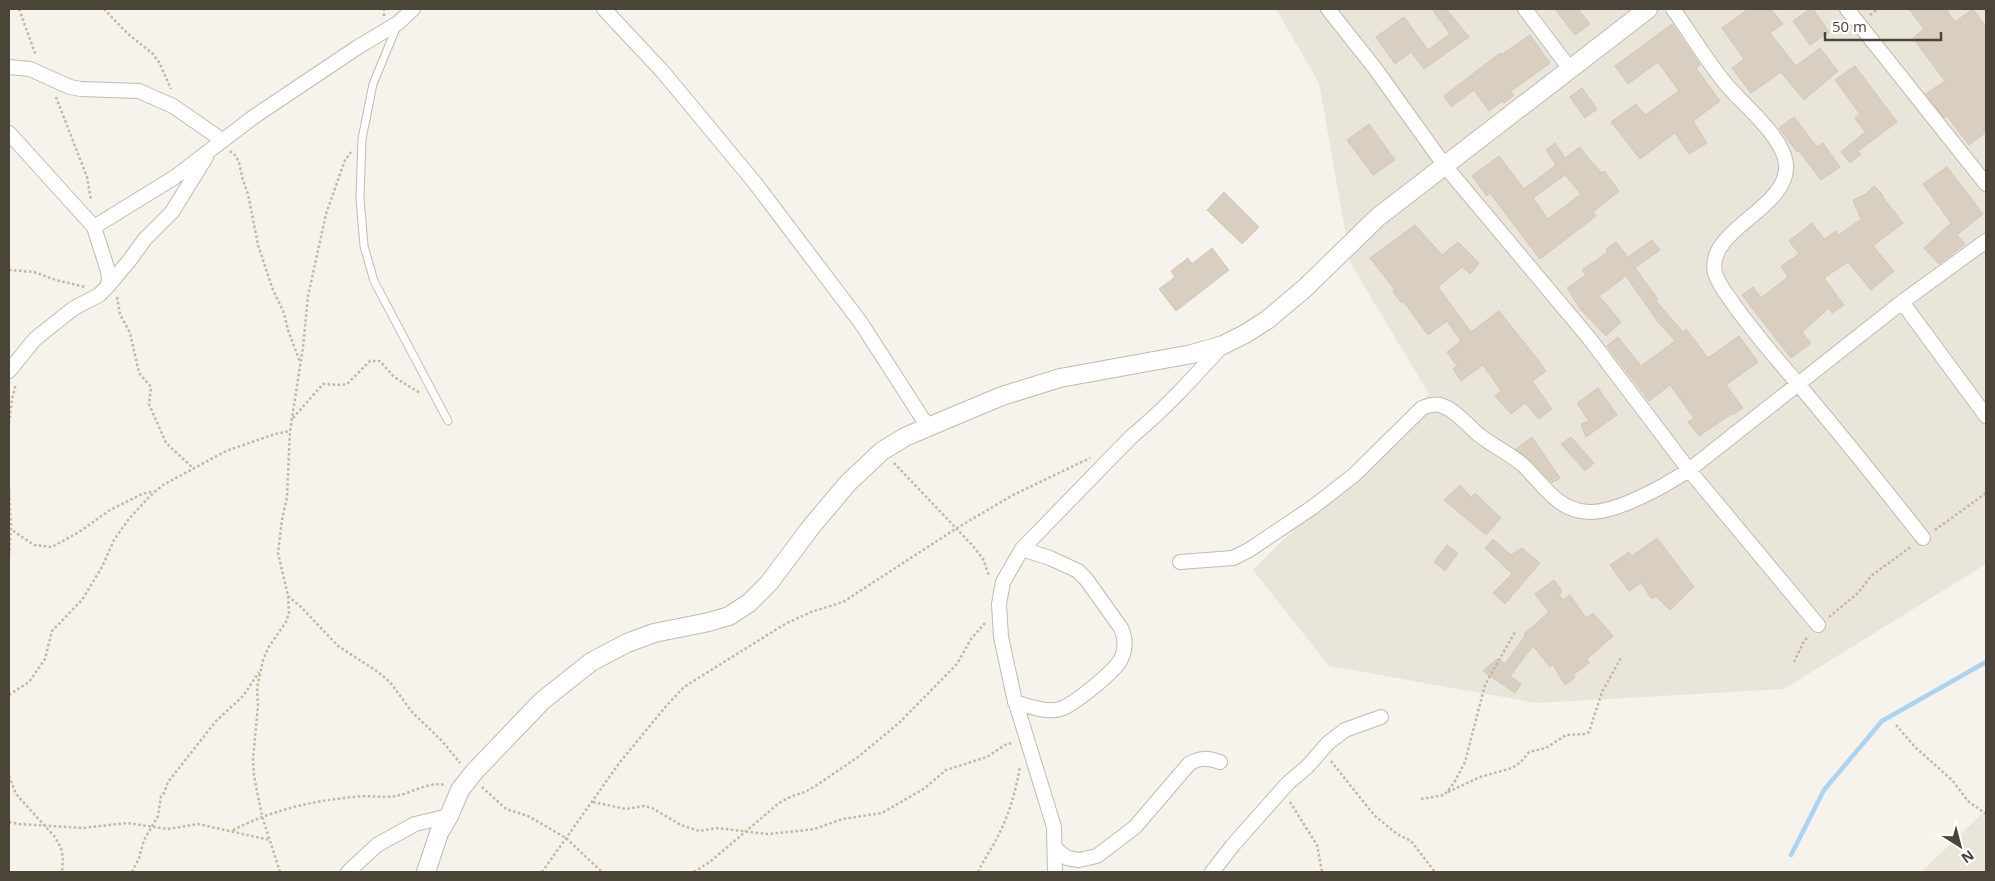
<svg xmlns="http://www.w3.org/2000/svg" width="1995" height="881" viewBox="0 0 1995 881" font-family="'Open Sans',sans-serif">
  <rect width="100%" height="100%" fill="#f6f3ec"/>
  <!-- residential -->
  <path fill="#eae5da" d="M1276 9H1986V564L1784 689 1537 703 1329 666 1253 570 1429 394 1351 264 1319 83Z
    M1986 810V872H1921Z"/>
  <g fill="none" stroke-linecap="round" stroke-linejoin="round">
    <!-- stream -->
    <path stroke="#a9d4f2" stroke-width="4.5" d="M1791 855 1824 790 1882 721 1986 662"/>
  </g>
  <!-- building -->
  <path fill="#d8cfc1" stroke="#d3c7b4" fill-rule="evenodd" d="M1432 9H1446L1469 37 1424 69 1411 52 1395 64 1376 37 1404 17 1428 50 1450 34Z
    M1555 9H1578L1590 24 1575 35Z
    M1748 9H1771L1783 24 1770 33 1796 66 1820 48 1838 71 1804 100 1781 72 1751 93 1732 68 1744 59 1722 28Z
    M1810 9H1813L1829 32 1810 45 1793 21Z
    M1909 9H1946L1955 22 1973 9 1986 27V132L1969 145 1947 116 1944 118 1926 94 1945 81 1913 38 1924 29Z
    M1672 24 1700 65 1696 68 1720 101 1693 121 1707 143 1689 154 1675 133 1640 159 1611 122 1636 104 1645 115 1679 91 1658 62 1628 84 1615 66Z
    M1530 35 1550 63 1511 91 1514 95 1504 103 1502 101 1489 111 1474 90 1451 107 1444 96 1500 53 1501 55Z
    M1855 66 1897 122 1858 151 1861 154 1850 163 1841 152 1865 132 1855 118 1860 114 1835 80Z
    M1582 88 1597 109 1585 118 1570 97Z
    M1794 117 1817 147 1823 143 1840 167 1821 180 1799 151 1797 152 1779 128Z
    M1369 124 1395 160 1373 175 1347 140Z
    M1555 143 1565 158 1580 147 1589 159 1602 173 1604 171 1619 191 1593 212 1596 216 1540 259 1490 193 1487 196 1472 176 1499 156 1524 189 1556 165 1546 150ZM1565 175 1581 194 1548 219 1533 198Z
    M1947 167 1983 214 1957 235 1965 244 1939 264 1924 248 1951 223 1923 184Z
    M1874 186 1883 195 1882 196 1903 223 1873 246 1894 271 1871 290 1848 262 1824 278 1844 305 1832 313 1829 308 1802 332 1811 343 1791 358 1742 295 1753 287 1761 298 1788 277 1781 266 1799 254 1789 241 1812 223 1824 239 1836 231 1839 235 1861 219 1853 200 1866 194Z
    M1224 192 1259 227 1242 244 1207 210Z
    M1415 225 1442 255 1458 242 1479 263 1470 274 1462 267 1438 287 1471 332 1499 311 1539 361 1546 371 1532 381 1552 409 1539 419 1525 403 1511 414 1495 396 1501 391 1483 365 1461 381 1453 369 1457 366 1447 352 1461 341 1447 321 1428 335 1403 301 1401 302 1393 292 1395 290 1370 258Z
    M1652 240 1660 250 1635 268 1658 299 1656 301 1683 332 1686 329 1708 358 1739 336 1758 362 1726 385 1743 408 1732 415 1731 414 1699 436 1688 422 1694 418 1670 385 1649 401 1607 346 1618 337 1641 366 1675 341 1658 322 1626 276 1599 296 1621 322 1606 336 1581 310 1567 288 1586 275 1582 270 1608 252 1606 249 1616 242 1628 257Z
    M1212 248 1229 270 1176 311 1159 289 1175 277 1171 271 1188 258 1192 264Z
    M1598 388 1617 415 1586 437 1581 424 1589 421 1577 403Z
    M1532 437 1560 478 1552 483 1529 459 1516 449Z
    M1571 437 1594 463 1585 471 1561 444Z
    M1460 485 1471 497 1475 493 1501 518 1486 535 1444 500Z
    M1657 538 1694 587 1670 610 1656 596 1652 599 1641 583 1629 591 1610 565 1629 552 1632 556Z
    M1493 539 1511 555 1522 548 1540 563 1505 604 1493 593 1512 574 1485 548Z
    M1447 545 1458 553 1445 571 1434 562Z
    M1554 580 1562 591 1559 595 1563 600 1570 595 1586 618 1593 613 1613 636 1587 659 1589 663 1573 675 1575 678 1565 685 1553 665 1550 667 1533 646 1510 676 1521 684 1515 693 1483 671 1497 659 1505 664 1525 636 1524 634 1549 612 1535 594Z"/>
  <g fill="none" stroke-linecap="round" stroke-linejoin="round">
    <!-- service casing -->
    <g stroke="#c2bbae" stroke-width="9">
      <path id="service" d="M397 26 373 84 362 139 360 198 364 246 374 281 448 421"/>
    </g>
    <!-- minor casing -->
    <g stroke="#c2bbae" stroke-width="16">
      <path id="minor" d="M604 9 663 72 755 183 861 323 928 427
        M1328 9 1374 67 1445 166 1589 338 1689 470 1902 302 1986 241
        M1525 9 1570 69
        M1673 9C1691 34 1706 60 1725 83 1743 105 1783 136 1786 164 1790 209 1705 229 1715 273 1718 283 1724 291 1730 299 1751 330 1775 357 1799 385 1841 435 1882 486 1923 538
        M1847 9 1986 184
        M9 67 30 69 70 87 81 89 139 91 173 106 222 140
        M9 133 94 227 108 271 109 280 107 287 99 295 74 308 35 339 9 371
        M94 227 175 177 252 118 358 47 398 23 413 9
        M107 287 129 261 145 239 172 212 206 157
        M1902 302 1986 416
        M1180 562 1233 558 1249 550 1313 507 1354 475 1422 408C1428 406 1433 403 1440 405 1456 410 1467 425 1479 435 1493 446 1509 453 1523 465 1543 484 1557 511 1589 512 1617 513 1666 485 1689 470L1818 625
        M1015 702C1028 706 1047 713 1060 709 1074 705 1112 673 1120 661 1126 650 1126 639 1121 628L1086 579 1078 571 1050 558 1022 549
        M1056 849 1067 858 1079 860 1097 856 1135 827 1189 764C1200 757 1207 758 1220 762
        M348 872 377 845 415 824 449 816
        M1055 872 1054 827 1014 697 1001 637 999 604 1003 582 1022 549 1131 437C1164 410 1194 377 1223 345
        M1212 872 1233 845 1288 783 1307 767 1328 743 1345 730 1381 717"/>
    </g>
    <!-- tertiary casing -->
    <g stroke="#c2bbae" stroke-width="20">
      <path id="tertiary" d="M426 872 439 833 449 816 460 790 474 772 542 701 591 662 627 643 654 633 709 622 729 616 749 603 769 583 811 527 848 483 882 451 905 437 928 427 1002 396 1060 378 1192 354 1223 345 1245 334 1267 320 1305 288 1378 217 1648 9"/>
    </g>
    <!-- path -->
    <path stroke="#c4b79f" stroke-width="2.5" stroke-dasharray="2.5 2.5" stroke-linecap="butt" d="M19 9 36 56
      M104 9 128 34 152 53 159 62 171 89
      M1870 15 1878 9
      M384 16V9
      M56 97 87 177 91 200
      M230 151 235 155 239 162 242 177 248 194 258 245 273 290 284 313 288 330 300 362
      M9 270 34 272 56 280 85 287
      M117 297 120 314 130 333 139 373 151 387 149 404 166 443 194 469
      M293 418 323 384 341 385 347 384 370 361H380L394 377 420 393
      M9 423 12 399 16 384
      M894 463 973 546 983 559 989 576
      M9 488 11 525 9 557
      M9 528 34 545 52 547 79 532 110 510 142 494 154 491
      M1935 530 1986 493
      M288 596 301 607 338 646 378 672 390 682 412 712 443 742 460 763
      M1829 617 1858 593 1871 576 1912 546
      M1794 662 1804 641 1809 636
      M9 695 29 682 45 659 52 631 82 600 102 567 114 540 128 520 149 497 163 485 226 451 275 434 290 431
      M1896 725 1915 747 1952 780 1968 801 1986 814
      M1331 761 1374 815 1397 834 1411 841 1435 872
      M9 776 16 794 55 837 61 848 63 858 62 872
      M482 787 506 809 528 816 566 838 602 872
      M1448 792 1480 777 1512 768 1521 762 1529 752 1546 748 1566 735 1585 734 1589 732 1602 692 1622 656
      M1421 799 1444 795 1454 783 1465 762 1485 685 1515 632
      M593 802 626 809 644 806 652 808 681 825 699 831 717 828 767 834 798 831 814 829 843 819 882 813 925 788 946 770 987 757 1005 745 1012 743
      M1290 802 1317 845 1322 872
      M9 822 19 824 83 828 127 823 168 829 198 824 270 840
      M233 830C273 810 310 801 354 797 368 795 383 798 396 796 411 793 431 781 445 785
      M132 872 139 858 144 840 158 816 161 796 164 793 168 782 216 721 243 696 259 672
      M280 872 262 816 254 776 253 759 258 706 257 688 263 660 268 648 286 622 289 612 288 596 278 553 282 520 287 497 290 431 303 347 308 296 326 214 345 160 351 152
      M542 872 620 762 667 705 684 687 785 624 811 612 843 602 957 528 1013 495 1090 458
      M694 872 711 861 779 803 792 796 805 792 817 785 858 757 899 723 957 664 971 639 985 623
      M978 872C984 859 993 847 999 834 1010 812 1016 790 1020 766"/>
    <!-- service -->
    <use href="#service" stroke="#fff" stroke-width="7"/>
    <!-- minor -->
    <use href="#minor" stroke="#fff" stroke-width="14"/>
    <!-- tertiary -->
    <use href="#tertiary" stroke="#fff" stroke-width="18"/>
  </g>
  <!-- border -->
  <rect width="1995" height="881" fill="none" stroke="#4b4439" stroke-width="20"/>
  <!-- north arrow -->
  <g transform="translate(1960 846) rotate(144)" stroke="#ffffff" stroke-width="4" paint-order="stroke">
  <path d="M0-4L9 19L0 12L-9 19Z" fill="#4b4439"/>
  <text y="-8" font-size="14" font-weight="bold" text-anchor="middle" fill="#4b4439">N</text>
  </g>
  <!-- scale -->
  <path d="M1825 32v8h116v-8" fill="none" stroke="#4b4439" stroke-width="2.5"/>
  <text x="1832" y="32" font-size="15" fill="#4b4439" stroke="#ffffff" stroke-width="4" paint-order="stroke">50 m</text>
</svg>
